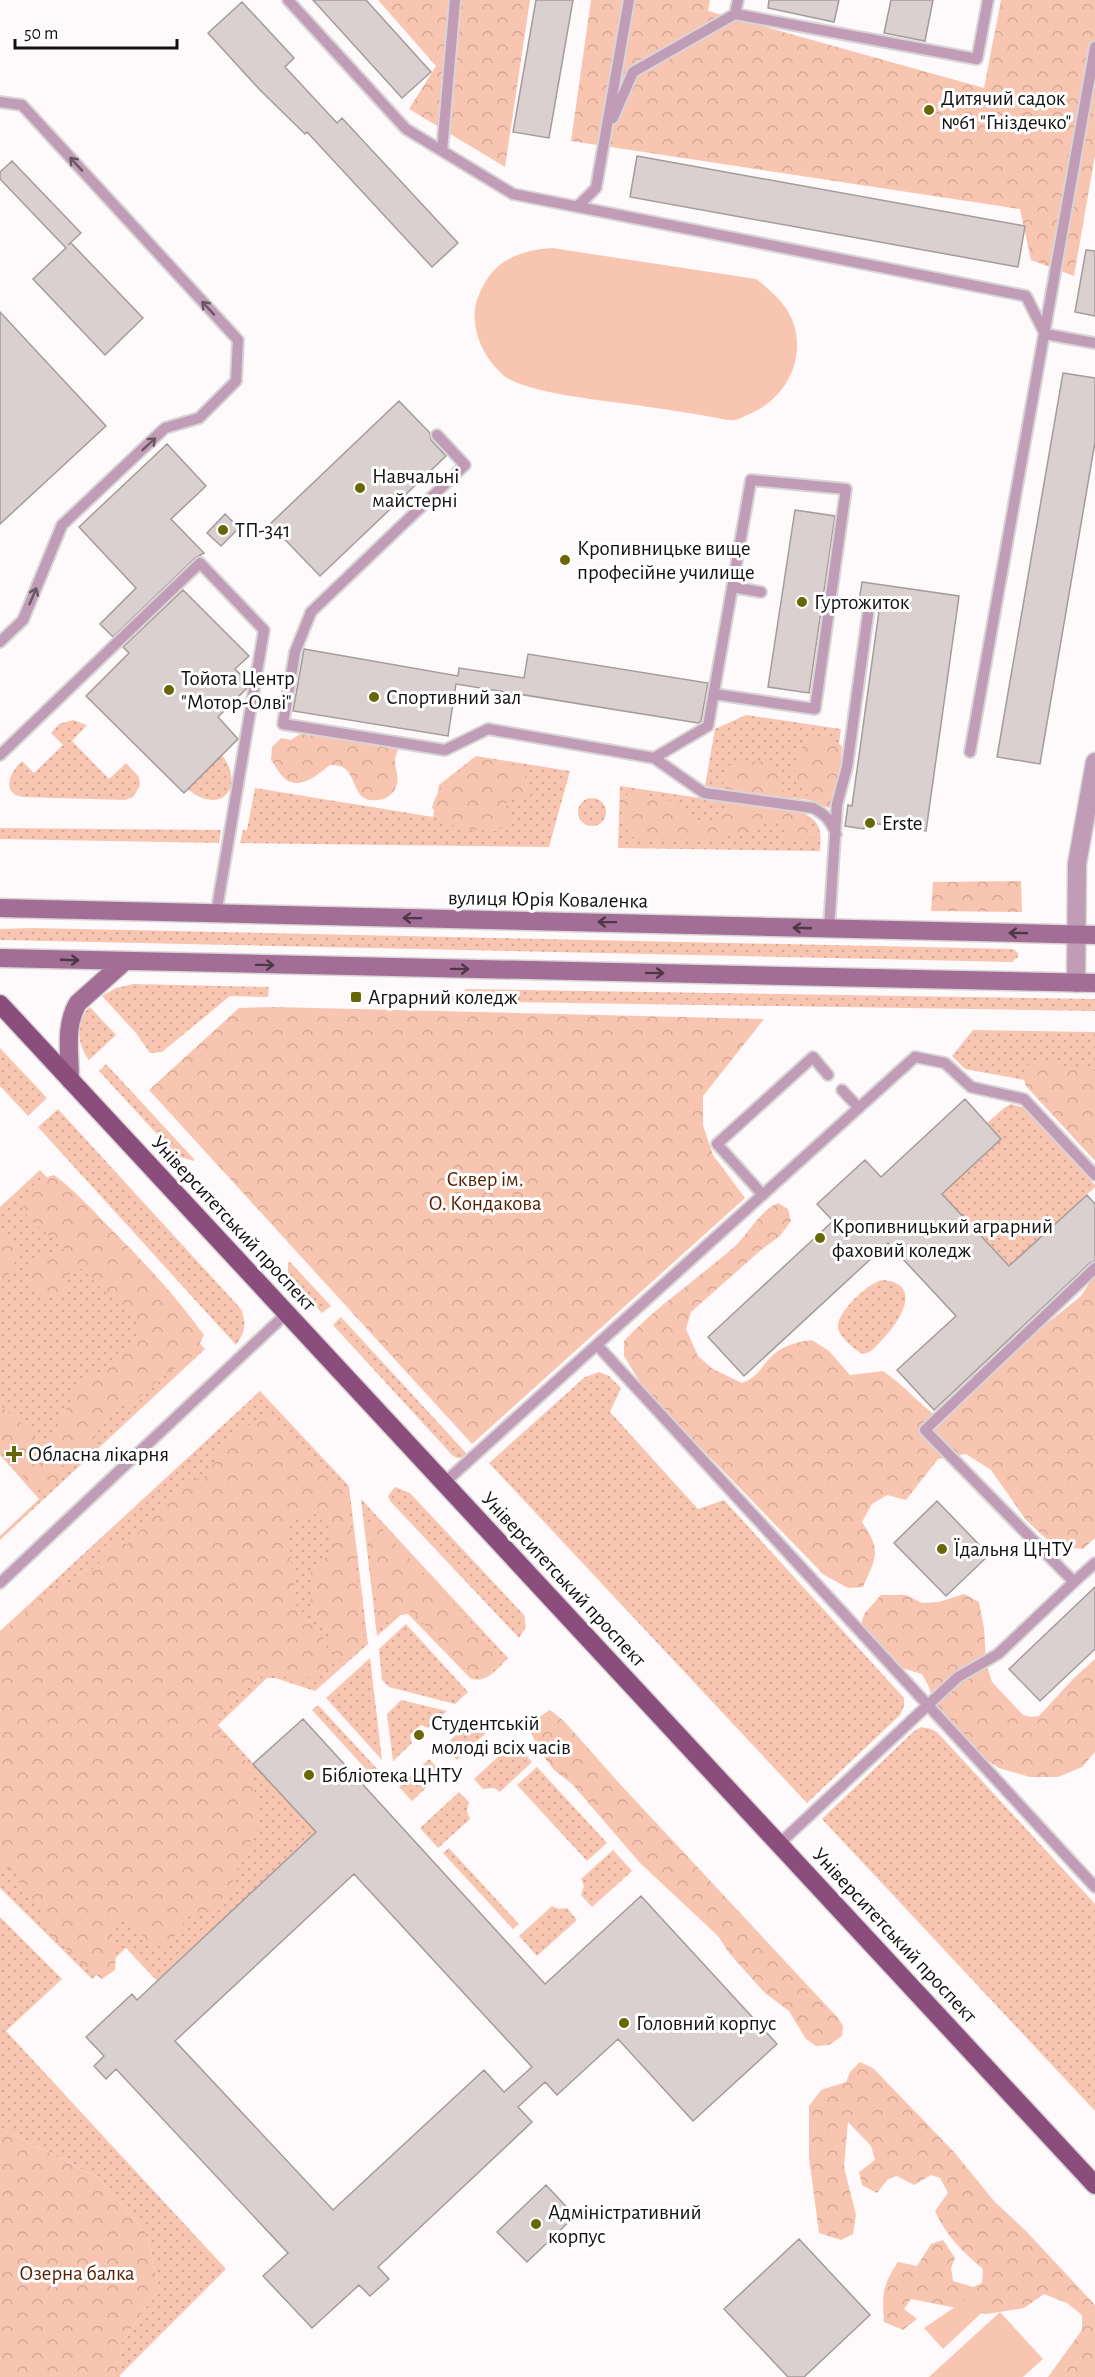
<svg xmlns="http://www.w3.org/2000/svg" width="1095" height="2377" viewBox="0 0 1095 2377" font-family="'Alegreya Sans',sans-serif">
  <defs>
    <pattern id="grass-dots" width="8" height="8" patternUnits="userSpaceOnUse" patternTransform="scale(1.5)"><rect width="8" height="8" fill="#f8c5b0"/><path d="M2 2h.1M6 6h.1" fill="none" stroke="#d4a896" stroke-width="1.8" stroke-linecap="round"/></pattern>
    <pattern id="forest-crowns" width="20" height="18" patternUnits="userSpaceOnUse" patternTransform="scale(1.5)"><rect width="20" height="18" fill="#f8c5b0"/><path d="M2 6a3 3 0 1 1 6 0M12 15a3 3 0 1 1 6 0" fill="none" stroke="#d4a896"/></pattern>
  </defs>
  <rect width="100%" height="100%" fill="#fefafb"/>
  <!-- grass -->
  <path fill="url(#grass-dots)" d="M746 715 841 729 831 803 705 786 715 729Z
    M73 720 87 725 72 741 109 779 126 763 139 777 140 786 133 797 125 800 23 797C0 793 10 772 22 761L34 773 63 745 51 733 59 724Z
    M222 755C247 789 219 816 188 789Z
    M476 756 570 771 549 847 240 843 243 830H247L255 788 433 817 439 785Z
    M620 786 805 814C822 822 821 834 820 851L618 848Z
    M578 812a14 14 0 1 1 28 0a14 14 0 1 1-28 0Z
    M0 828 221 830 219 843 0 839Z
    M33 928 1013 949 1018 953V957L1012 962 0 940V929Z
    M134 984 269 987 268 997 230 996 162 1052 150 1053 136 1033 102 996 116 988Z
    M467 989 1095 999V1011L449 1001V998Z
    M90 1007 116 1035 89 1060C77 1045 75 1020 90 1007Z
    M973 1030 1095 1032V1154L1030 1081 965 1069 952 1056Z
    M0 1048 47 1098 28 1116 0 1086Z
    M106 1064 194 1159V1161L177 1156 99 1071Z
    M1011 1104 1025 1108 1095 1185V1187L1009 1266 942 1194 1001 1139 987 1123 1004 1108Z
    M58 1109 241 1309C247 1324 245 1332 236 1345L38 1127Z
    M40 1170 205 1349 0 1540V1536L39 1499 0 1455V1207Z
    M288 1262H290L331 1306 322 1313 288 1276Z
    M882 1280C925 1283 899 1323 882 1340 876 1346 871 1353 863 1354 856 1351 838 1336 838 1327 837 1312 868 1283 882 1280Z
    M341 1317 467 1454C462 1459 457 1459 452 1455L333 1325Z
    M599 1372 609 1376 621 1388 610 1412 698 1509 724 1500 904 1698V1706L900 1715 807 1803 489 1463 585 1377Z
    M260 1391 349 1486 368 1644 315 1691 275 1678H267L218 1725 316 1832 157 1981 126 1948 92 1979 0 1888V1631Z
    M395 1487 410 1493 524 1615 526 1627 519 1638 390 1501 388 1496Z
    M361 1499 508 1658C498 1668 486 1685 470 1678L408 1614 401 1615 377 1636Z
    M406 1624 468 1692 455 1704 389 1687 382 1680 379 1649Z
    M370 1658 382 1760 326 1698Z
    M401 1700 447 1711 428 1728 421 1725 410 1735 412 1743 393 1761 387 1714Z
    M318 1705 380 1772 374 1778 312 1710Z
    M474 1719 486 1733 457 1760 444 1746Z
    M921 1727 931 1729 937 1732 1095 1904V2111L822 1819 913 1732Z
    M514 1742 532 1762 500 1792 494 1788 483 1789 474 1779Z
    M429 1759 442 1773 412 1801 399 1787Z
    M537 1767 607 1843 587 1861 517 1785Z
    M459 1792 469 1802 467 1811 470 1819 438 1848 420 1828Z
    M449 1848 519 1924 513 1929 443 1853Z
    M613 1850 632 1871 592 1907 581 1895 584 1886 581 1879Z
    M552 1906 559 1909 567 1908 577 1920 537 1956 519 1936Z
    M0 1917 62 1979 6 2031 226 2269 119 2376 122 2343 159 2288 147 2234 97 2177 0 2128Z"/>
  <!-- forest -->
  <path fill="url(#forest-crowns)" d="M378 0H530L505 167 409 109 436 66Z
    M591 0H710L708 11 984 88 1001 0H1095V155L1074 276 1031 260 1020 209 571 141Z
    M303 732 399 747C398 751 395 756 395 760 395 771 400 776 396 787 394 793 388 797 383 799 352 807 358 777 344 768 340 765 334 765 330 765 317 775 298 793 282 776 278 772 275 765 271 760L272 747 281 738 291 740Z
    M820 738 833 740 842 746 839 789 829 808 814 803 800 786 793 768 805 741Z
    M483 758 521 767 527 771 524 781 532 790 529 799 514 797 506 803 510 824 495 831 472 830 448 824 432 808C437 785 462 766 483 758Z
    M744 761 767 762 779 770 777 786C793 797 811 818 815 837L801 841 787 840 781 823 773 820 724 838 646 840 629 836 622 815V798L632 792 675 802 690 818 716 824 729 808 723 782 727 766Z
    M1021 881 1022 912 931 911 933 882Z
    M274 1007 764 1019 703 1096V1125L713 1155 745 1198 472 1444 149 1090 239 1008Z
    M1033 1062C1054 1062 1073 1070 1095 1071V1161L1026 1086C1022 1074 1022 1069 1033 1062Z
    M54 1175C77 1192 95 1213 115 1233 147 1265 177 1298 204 1335L195 1353 183 1366 171 1370 157 1381 144 1394 106 1415 95 1437 80 1450 71 1452 60 1448 55 1434 58 1424 78 1388 94 1375 101 1374 116 1354 132 1349 138 1335 136 1313 102 1290 83 1269H73L67 1279 65 1291 48 1298C31 1286 26 1284 31 1262L44 1254H61L64 1248 29 1219 23 1207C30 1185 33 1182 54 1175Z
    M778 1203 788 1209 791 1221 780 1236 761 1250 691 1312 686 1329 698 1356 713 1369 742 1383C761 1375 759 1368 773 1355 784 1345 797 1342 812 1340L829 1351 850 1375 883 1371C905 1386 919 1404 940 1419L951 1414 1013 1351 1081 1296 1095 1274V1538L1083 1549 1054 1546 1026 1520 991 1470 966 1454 938 1459 906 1500 887 1495 872 1504 862 1522C882 1551 876 1557 863 1587L848 1588 824 1575 700 1447 669 1422 644 1389 624 1356V1341C657 1306 697 1279 733 1248 749 1234 758 1212 778 1203Z
    M0 1233 7 1236 19 1254 5 1282 0 1284Z
    M0 1405 31 1431 65 1467 62 1478 47 1490 33 1488 0 1451Z
    M270 1414 333 1474 345 1491 352 1534 364 1639 353 1651 340 1660 336 1658 328 1628 311 1610V1572C335 1550 344 1537 315 1514 296 1517 289 1522 285 1541L290 1549 297 1609 322 1634 332 1663 330 1668 315 1677 292 1679 269 1672C247 1685 224 1705 214 1729L231 1743 247 1763 260 1813 259 1828 235 1873 231 1891 208 1911 188 1917 168 1945 150 1947 132 1921 119 1918 108 1927 116 1953 115 1970 102 1979 85 1967 44 1927 39 1906 22 1894 17 1873 0 1864V1634L52 1588C65 1581 66 1587 75 1582 91 1575 105 1555 118 1543L128 1544 174 1494 187 1483 208 1475 221 1447 241 1429Z
    M370 1522 382 1529 498 1652 500 1660C492 1670 487 1674 474 1676L464 1669 414 1613 406 1610C396 1613 390 1623 379 1625L367 1526Z
    M964 1594 979 1602 984 1628 986 1663 992 1682 1023 1715 1031 1717 1039 1716 1073 1679 1095 1659V1752L1082 1767 1058 1777H1030L999 1768 972 1750 938 1716 929 1687 922 1674 882 1662 859 1633 864 1614 881 1595H906L922 1603 939 1602Z
    M550 1710 564 1721 619 1783 838 2018 843 2026 842 2036 829 2045 816 2046 806 2039 789 2011 765 1993 729 1953 718 1936 640 1863 573 1785 554 1770 541 1753 530 1731 539 1717Z
    M860 2062 873 2068 954 2152 994 2201 1026 2231 1095 2305V2377H1048L1082 2330V2315L1067 2303 1044 2294 1024 2308 987 2314 911 2299 904 2309 917 2319 903 2330 884 2322C882 2294 882 2286 898 2262L917 2266 931 2244 943 2240 955 2258 951 2268 953 2281 973 2287 982 2283 983 2269C961 2250 948 2238 935 2211L948 2193 940 2178 931 2175 914 2185 897 2176 888 2179 877 2193 862 2185 859 2172 875 2160 871 2146 848 2122 844 2167 856 2215 853 2234 841 2240 819 2233 809 2158V2106L821 2090 846 2082 850 2072Z
    M0 2128 97 2177 147 2234 159 2288 122 2343 120 2377H0Z"/>
  <!-- pitch -->
  <path fill="#f8c5b0" d="M552 248 756 279C773 292 789 306 795 328 804 366 782 402 747 415 743 417 738 420 734 420 727 421 719 418 712 417 691 413 670 410 649 407 617 402 524 394 503 375 492 365 482 351 478 337 474 324 473 309 478 297 492 261 516 251 552 248Z
    M977 2292 990 2305 943 2349 924 2328Z
    M1000 2312 1043 2359 1023 2377H929Z"/>
  <!-- building -->
  <path fill="#dad0cf" stroke="#a49b9b" stroke-width="1.5" fill-rule="evenodd" d="M313 0H366L431 72 402 98Z
    M536 0H573L549 138 513 132Z
    M769 0H839L834 22 768 8Z
    M891 0H933L925 41 884 33Z
    M242 2 294 58 285 67 337 123 342 118 458 243 432 267 307 132 305 134 260 90 208 33Z
    M637 156 1025 226 1018 267 630 197Z
    M12 161 81 233 68 245 71 243 143 318 105 355 33 279 66 248 0 179V172Z
    M1086 250 1095 251V316L1075 312Z
    M0 312 106 426 0 524Z
    M1063 373 1095 378V442L1040 764 997 757Z
    M399 401 430 433 431 440 446 456 320 576 270 524Z
    M167 444 206 486 171 519 204 553 195 558 113 637 100 624 136 588 79 527Z
    M795 510 835 516 809 693 768 687Z
    M225 514 239 528 221 546 207 533Z
    M862 582 959 596 926 831 865 822 864 829 845 826 848 805 852 806 880 604 859 601Z
    M183 590 249 656 235 669 248 682 246 689 218 717 238 739 184 793 86 696 129 653 123 647Z
    M304 649 458 676 459 668 524 678 528 654 708 683 701 721 698 723 456 684 448 736 293 711Z
    M965 1099 1001 1139 942 1194 1009 1266 1087 1195 1095 1204V1261L1090 1263 934 1410 897 1370 956 1316 888 1243 744 1376 708 1337 833 1221 817 1204 865 1160 881 1177Z
    M937 1501 989 1555 946 1596 894 1543Z
    M1095 1587V1649L1040 1701 1009 1669Z
    M303 1719 545 1984 641 1896 777 2044 693 2121 618 2039 557 2095 545 2082 518 2107 532 2122 378 2267 389 2279 370 2296 359 2285 312 2328 263 2276 288 2253 116 2069 106 2079 94 2066 104 2056 86 2037 132 1994 137 2000 316 1832 253 1764ZM354 1874 532 2067 504 2092 484 2070 333 2210 175 2041Z
    M546 2185 575 2216 527 2262 497 2232Z
    M799 2239 870 2315 804 2377H788L724 2309Z"/>
  <g fill="none" stroke-linecap="round" stroke-linejoin="round">
    <!-- lane casing -->
    <g stroke="#d9d5d6" stroke-width="14">
      <path id="lane" d="M288 0 406 129 513 194 1026 296 1045 334 1095 343
        M738 0 735 14 977 59 988 0
        M0 102 22 105 238 340 236 381 199 418 165 428 62 525 23 620 0 642
        M613 118 633 72 735 14
        M442 151 455 0
        M577 207 596 188 629 0
        M437 435 465 465 311 612 295 652 283 724 445 750 488 729 654 758 704 793 813 808C825 814 831 821 836 834
        M732 587 761 592
        M970 752 1095 47
        M0 755 200 563 264 630 216 914
        M654 758 708 726C722 644 736 562 751 480L846 489 815 709 714 694
        M829 928 837 804 847 767 868 614
        M842 1090 859 1108
        M763 1195 717 1144 813 1057 828 1075
        M597 1345 1095 1887
        M444 1483 915 1057 945 1063 971 1087 1024 1099 1095 1175
        M1074 1582 1095 1563
        M0 1583 287 1313
        M779 1844 958 1677 998 1654 1074 1582 925 1430 1095 1268"/>
    </g>
    <!-- street casing -->
    <g stroke="#d9d5d6" stroke-width="21">
      <path id="street" d="M1076 983 1077 864 1095 762"/>
    </g>
    <!-- secondary casing -->
    <g stroke="#d9d5d6" stroke-width="21">
      <path id="secondary" d="M0 908 1095 935
        M0 958 1095 983
        M70 1080C70 1055 64 1026 78 1003L124 962"/>
    </g>
    <!-- primary casing -->
    <g stroke="#d9d5d6" stroke-width="21">
      <path id="primary" d="M0 1004 1095 2185"/>
    </g>
    <!-- lane -->
    <use href="#lane" stroke="#c09cb6" stroke-width="10"/>
    <!-- street -->
    <use href="#street" stroke="#c09cb6" stroke-width="18"/>
    <!-- secondary -->
    <use href="#secondary" stroke="#a26e95" stroke-width="18"/>
    <!-- primary -->
    <use href="#primary" stroke="#8a4d7c" stroke-width="18"/>
  </g>
  <!-- one-way arrows -->
  <defs><path id="oneway-shaft" d="M-6 0H5M1.5-3L5.5 0L1.5 3" fill="none" stroke-width="1.6" stroke-linecap="round" stroke-linejoin="round" transform="scale(1.5)"/></defs>
  <g stroke="#6a5664">
    <use href="#oneway-shaft" transform="translate(76 164) rotate(-133)"/>
    <use href="#oneway-shaft" transform="translate(208 308) rotate(-133)"/>
    <use href="#oneway-shaft" transform="translate(149 444) rotate(-43)"/>
    <use href="#oneway-shaft" transform="translate(33 596) rotate(-67)"/>
  </g>
  <g stroke="#4d3646">
    <use href="#oneway-shaft" transform="translate(412 918) rotate(-179)"/>
    <use href="#oneway-shaft" transform="translate(607 922) rotate(-179)"/>
    <use href="#oneway-shaft" transform="translate(802 928) rotate(-178)"/>
    <use href="#oneway-shaft" transform="translate(1018 933) rotate(-179)"/>
    <use href="#oneway-shaft" transform="translate(70 960) rotate(2)"/>
    <use href="#oneway-shaft" transform="translate(265 965) rotate(1)"/>
    <use href="#oneway-shaft" transform="translate(460 969) rotate(1)"/>
    <use href="#oneway-shaft" transform="translate(655 973) rotate(1)"/>
  </g>
  <!-- markers -->
  <g fill="#676805" stroke="#fff" stroke-width="2">
    <circle cx="929" cy="110" r="6"/>
    <circle cx="360" cy="488" r="6"/>
    <circle cx="223" cy="530" r="6"/>
    <circle cx="565" cy="560" r="6"/>
    <circle cx="802" cy="602" r="6"/>
    <circle cx="169" cy="690" r="6"/>
    <circle cx="374" cy="697" r="6"/>
    <circle cx="870" cy="823" r="6"/>
    <rect x="350" y="991" width="12" height="12" rx="3"/>
    <circle cx="820" cy="1238" r="6"/>
    <path d="M11 1445h6v6h6v6h-6v6h-6v-6h-6v-6h6z"/>
    <circle cx="942" cy="1549" r="6"/>
    <circle cx="419" cy="1735" r="6"/>
    <circle cx="309" cy="1775" r="6"/>
    <circle cx="624" cy="2023" r="6"/>
    <circle cx="536" cy="2224" r="6"/>
  </g>
  <g text-anchor="middle" stroke-width="6" stroke-linejoin="round" paint-order="stroke">
    <!-- poi labels -->
    <g font-size="21" fill="#141112" stroke="#fff" text-anchor="start">
      <text x="941" y="105">Дитячий садок<tspan x="941" dy="24">№61 "Гніздечко"</tspan></text>
      <text x="372" y="483">Навчальні<tspan x="372" dy="24">майстерні</tspan></text>
      <text x="235" y="537">ТП-341</text>
      <text x="577" y="555">Кропивницьке вище<tspan x="577" dy="24">професійне училище</tspan></text>
      <text x="814" y="609">Гуртожиток</text>
      <text x="181" y="685">Тойота Центр<tspan x="181" dy="24">"Мотор-Олві"</tspan></text>
      <text x="386" y="704">Спортивний зал</text>
      <text x="882" y="830">Erste</text>
      <text x="368" y="1004">Аграрний коледж</text>
      <text x="832" y="1233">Кропивницький аграрний<tspan x="832" dy="24">фаховий коледж</tspan></text>
      <text x="28" y="1461">Обласна лікарня</text>
      <text x="954" y="1556">Їдальня ЦНТУ</text>
      <text x="431" y="1730">Студентській<tspan x="431" dy="24">молоді всіх часів</tspan></text>
      <text x="321" y="1782">Бібліотека ЦНТУ</text>
      <text x="636" y="2030">Головний корпус</text>
      <text x="548" y="2219">Адміністративний<tspan x="548" dy="24">корпус</tspan></text>
    </g>
    <!-- street labels -->
    <g font-size="21" fill="#141112" stroke="#fff">
      <text transform="translate(548 899) rotate(1)" y="7">вулиця Юрія Коваленка</text>
      <text transform="translate(234 1223) rotate(47)" y="7">Університетський проспект</text>
      <text transform="translate(564 1579) rotate(47)" y="7">Університетський проспект</text>
      <text transform="translate(895 1935) rotate(47)" y="7">Університетський проспект</text>
    </g>
    <!-- park labels -->
    <g font-size="21" fill="#571f02" stroke="#fff">
      <text x="485" y="1186">Сквер ім.<tspan x="485" dy="24">О. Кондакова</tspan></text>
      <text x="77" y="2280">Озерна балка</text>
    </g>
  </g>
  <!-- scale -->
  <path d="M15 39v9h162v-9" fill="none" stroke="#141112" stroke-width="3"/>
  <text x="24" y="39" font-size="18" fill="#141112" stroke="#ffffff" stroke-width="4.5" paint-order="stroke">50 m</text>
</svg>
